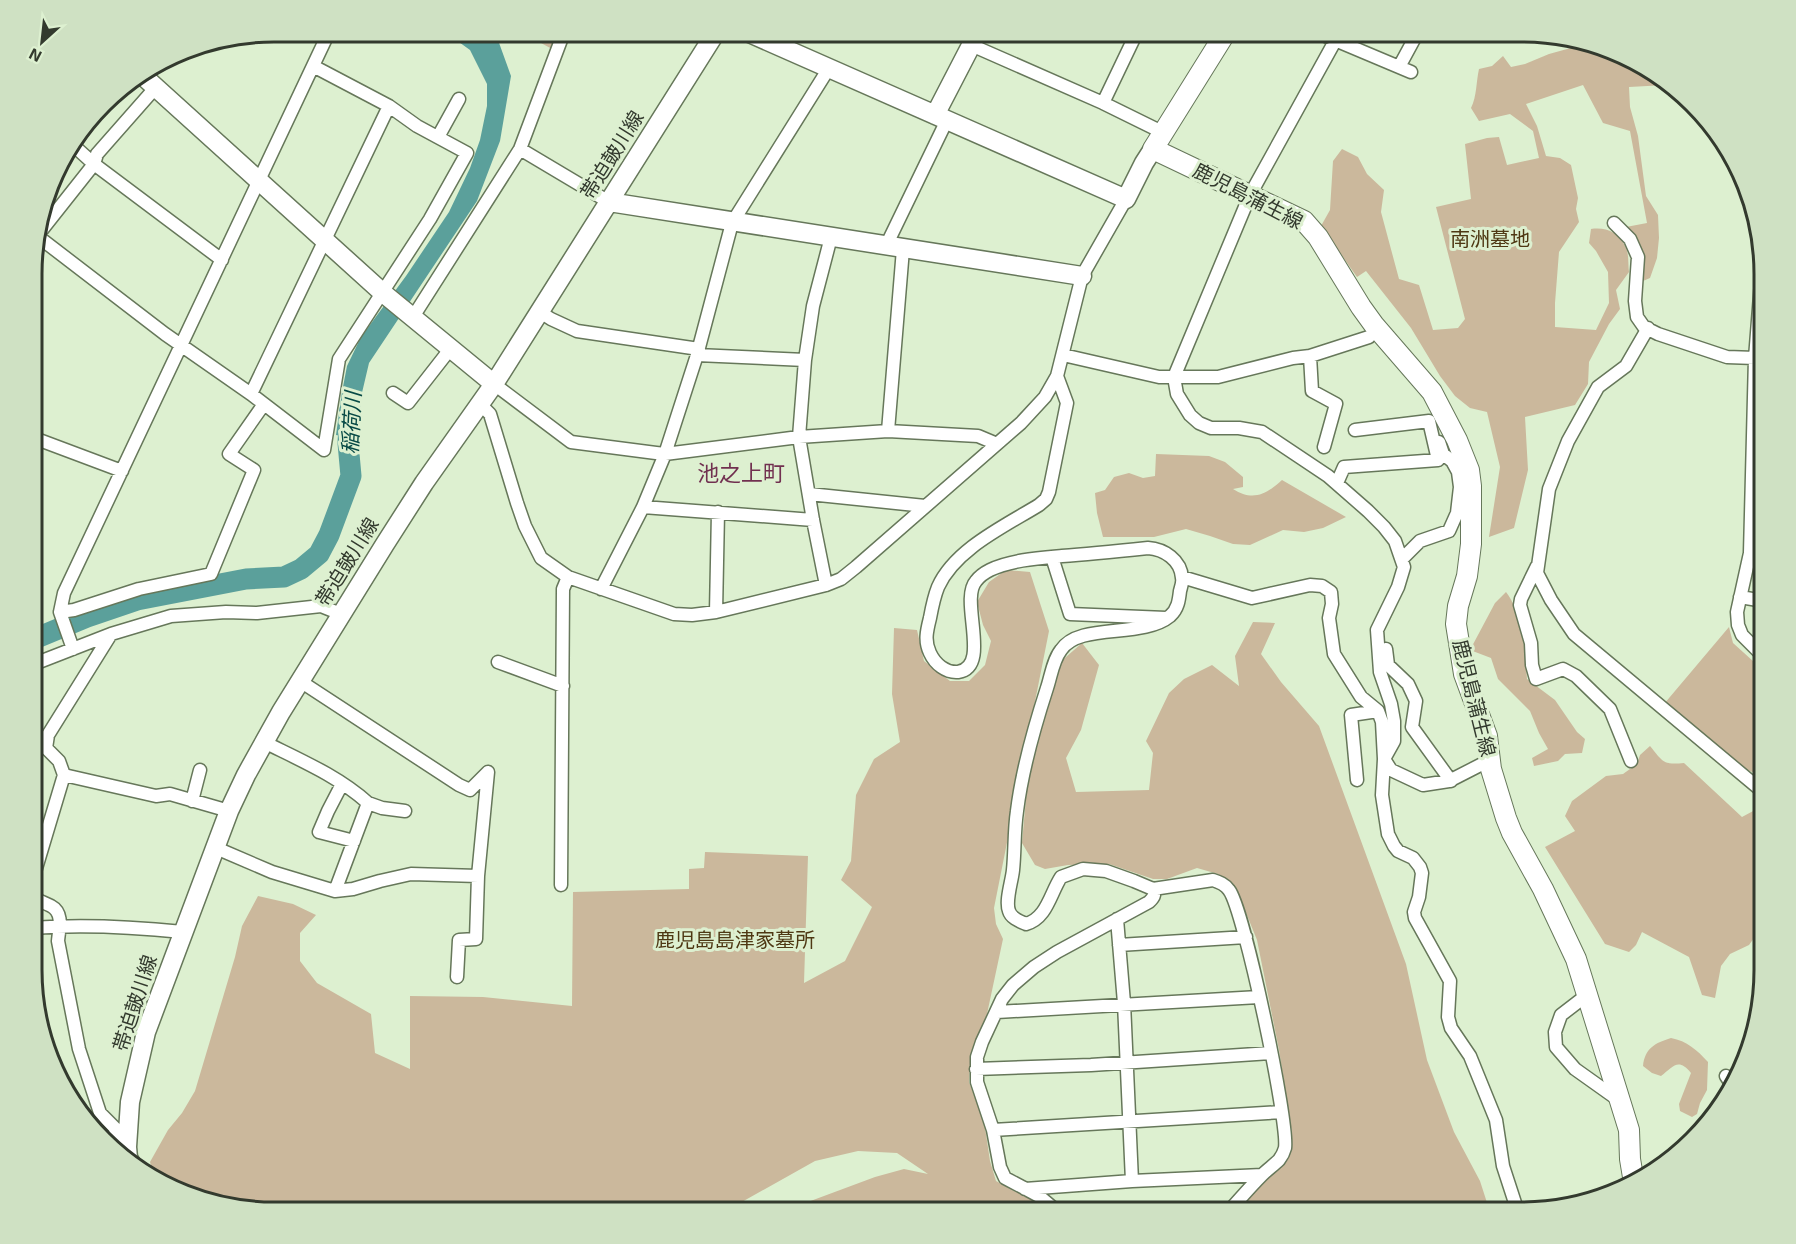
<svg xmlns="http://www.w3.org/2000/svg" width="1796" height="1244" viewBox="0 0 1796 1244" font-family="'Exo 2','Noto Sans JP',sans-serif">
  <rect width="100%" height="100%" fill="#ddf0d0"/>
  <!-- green -->
  <path fill="#cbb89c" d="M521 32H559L552 49Z
    M1578 46C1584 46 1591 46 1597 47 1621 51 1648 69 1666 85L1629 87 1630 107 1638 136 1646 196 1658 215 1659 238 1657 258 1650 278 1643 281C1635 260 1648 242 1626 227L1647 223 1630 131 1603 123 1583 85 1526 104 1537 126 1546 156 1560 158 1571 165 1578 198 1576 209 1579 222 1559 252 1555 303V327L1596 330 1609 303 1608 272 1596 251 1589 243 1591 229C1606 227 1619 232 1626 248 1629 254 1628 265 1629 272L1616 290 1620 309 1609 324 1589 362 1588 384 1575 405 1525 417 1528 470 1514 528 1489 537 1500 467 1487 412 1470 408 1455 396 1440 376 1411 328 1366 271 1357 277 1321 226 1330 210 1333 161 1342 149 1358 157 1367 174 1384 190 1381 212 1399 279 1419 285 1433 330 1458 328 1465 319 1436 207 1471 199 1465 144 1487 138 1499 137 1507 165 1539 158 1533 131 1510 114 1479 121 1471 108C1477 96 1476 82 1479 69L1492 66 1503 56 1511 67 1525 64 1549 54Z
    M1156 454 1209 456 1225 462 1243 477V487L1233 489C1253 502 1267 494 1282 480L1346 517 1323 528 1304 532 1283 530 1250 545 1233 544 1210 536 1186 529 1154 537H1103L1097 513 1095 493 1105 490 1114 477 1129 473 1143 478 1155 476Z
    M1006 570 1030 572 1049 631 994 908 996 924 1003 939 987 1014 970 1063 969 1082 984 1121 990 1161 996 1181 1014 1191 1035 1198 1052 1212H781L875 1177 904 1169 928 1174 897 1153 858 1151 815 1161 724 1212H258L196 1200 155 1178 150 1162 168 1130 182 1113 195 1091 235 957 242 926 258 896 293 904 316 915 300 933V961L317 983 371 1014 375 1053 410 1069V996L483 997 572 1006 573 892 689 889V869L704 868 705 852 808 856 804 983 845 961 872 907 841 880 851 861 856 795 874 759 900 742 892 694 894 628 917 630 924 661 950 681H969L985 665 991 641 983 625 977 602 989 582Z
    M1506 592C1524 616 1525 650 1527 679L1555 700 1577 732 1585 739 1582 753 1565 754 1558 761 1534 766 1532 758 1548 749 1539 733 1530 711 1498 679 1491 658 1470 650 1495 603Z
    M1253 622 1275 623 1261 654 1281 682 1319 726 1406 964 1427 1060 1454 1132 1480 1181 1490 1212H1234L1285 1160 1292 1133 1279 1050 1257 940 1236 888 1218 874 1197 868 1167 879H1153L1109 864 1068 865 1045 869 1035 865 1022 843 1027 787 1045 711 1058 664 1082 643 1099 665 1081 730 1066 758 1076 792 1149 790 1153 753 1146 741 1169 693 1184 679 1212 665 1239 686 1235 656Z
    M1729 627 1733 643 1764 671V777L1745 769 1664 704Z
    M1650 746C1663 762 1663 765 1684 763L1742 817 1755 810 1764 823V933L1757 934 1749 945 1730 954 1721 966 1715 998 1702 995 1689 957 1642 932 1636 945 1629 952 1605 944 1545 847 1575 831 1565 816 1572 801 1606 776 1623 774 1637 764 1640 755Z
    M1671 1038C1687 1041 1697 1050 1708 1062L1707 1090 1700 1103 1697 1114 1692 1117 1680 1111 1679 1104 1691 1073C1678 1057 1673 1067 1661 1076L1652 1073 1643 1066C1645 1048 1655 1043 1671 1038Z"/>
  <!-- water -->
  <path fill="#5ba09b" d="M445 32H490L498 40 511 76 500 141 477 201 369 363 361 397 357 439 336 435 342 392 347 366 361 337 406 276 449 212 470 168 480 140 487 106V84L470 50Z"/>
  <g fill="none" stroke-linecap="round" stroke-linejoin="round">
    <!-- river -->
    <path stroke="#5ba09b" stroke-width="21" d="M34 639 87 617 137 600 246 579 284 577 301 569 319 554 329 535 351 476 348 443 350 410"/>
    <!-- street casing -->
    <g stroke="#66775a" stroke-width="15">
      <path id="street" d="M1316 32 1411 72
        M1340 32 1250 195 1174 377 1177 394 1190 415 1199 423 1211 428H1239L1262 432 1328 476 1368 511 1384 527 1395 541 1404 567 1398 587 1377 630 1380 672 1391 704 1394 721V741L1384 759 1391 770 1423 785 1449 781 1490 760
        M971 45 1103 103 1164 133
        M1399 67 1418 32
        M1103 103 1137 32
        M438 137 459 99
        M73 145 94 164 222 260
        M520 149 609 202
        M1614 223 1630 239 1638 257 1635 301 1637 317 1644 327 1658 334 1727 357 1755 358
        M36 235 165 334 251 394 324 450 339 359 430 219 467 153 417 126 389 106 313 66
        M37 236 94 164 97 154 156 87
        M886 246 947 120
        M1763 257 1755 358 1750 553 1737 612 1738 625 1742 635 1764 657
        M540 312 551 319 577 331 699 349
        M413 317 520 149 564 32
        M1648 328 1626 366 1598 387 1568 441 1549 489 1537 573 1551 600 1574 634 1762 791
        M697 355 805 360
        M1063 355 1159 377H1218L1293 358 1310 356 1369 337
        M1310 356 1312 391 1336 404 1324 447
        M1057 376 1067 403 1049 492 1046 499 1039 505C1005 526 955 549 938 587 934 597 932 607 930 618 927 630 924 641 930 653 935 664 946 673 958 672 992 667 959 600 976 581 979 577 986 572 990 570 1010 560 1040 558 1062 556 1090 554 1119 551 1148 548 1164 549 1181 560 1182 578 1183 582 1181 587 1180 591 1179 600 1178 609 1170 616 1142 639 1079 622 1061 650 1053 660 1051 676 1047 688 1034 728 1022 770 1017 811 1014 831 1015 851 1013 870 1012 881 1005 901 1009 911 1011 918 1019 921 1026 924 1047 918 1050 894 1061 877L1083 869 1106 871 1134 881 1153 889 1213 880C1219 882 1225 884 1229 890 1244 909 1289 1123 1285 1148 1284 1152 1282 1156 1279 1160 1274 1165 1267 1170 1262 1175 1250 1187 1239 1200 1228 1212
        M494 384 571 442 656 453 665 454 799 437 888 431 978 436 997 444
        M393 393 408 403 451 348
        M251 394 389 106
        M480 404 490 414 517 503 525 526 541 558 568 577 674 614 692 615 716 612 826 585 841 579 856 567 1021 423 1045 397 1057 376 1082 276 1126 199
        M888 431 903 249
        M34 438 122 471
        M1337 483 1344 467 1438 460 1429 421 1355 430
        M809 494 925 506
        M643 507 813 520
        M1052 557 1070 614 1166 618
        M1402 559 1420 541 1449 531 1457 513 1460 487 1458 472 1452 461 1443 454 1439 442
        M1537 566 1521 599 1520 605 1531 643 1532 665 1536 679 1563 669 1576 676 1610 709 1631 761
        M1182 577 1252 598 1310 585 1322 586 1331 592 1332 604 1329 618 1334 654 1361 697 1378 711 1382 722 1384 759 1382 795 1388 834 1394 846 1398 851 1413 858 1420 867 1422 873 1419 897 1414 912 1415 918 1450 981 1448 1017 1451 1028 1470 1056 1496 1120 1503 1166 1518 1212
        M826 585 813 520 799 437 805 360 813 306 831 237
        M601 589 643 507 665 454 697 355 732 223 829 68
        M1740 597 1758 600 1764 598
        M60 612 74 610 139 589 211 574 254 470 229 454 264 404
        M716 612 718 512
        M73 649 60 612 64 593 329 32
        M1386 649 1388 665 1408 684 1416 701 1412 727 1451 781
        M498 662 563 686
        M34 664 111 634 171 616 226 612 257 613 321 606 341 614
        M300 681 459 785 470 790 488 772
        M264 742C300 760 338 776 368 803L335 891
        M64 775 156 796 170 794 229 811
        M1357 780 1351 715 1378 711
        M342 784 328 811 319 832 354 841
        M192 801 200 770
        M368 803 382 808 405 811
        M216 848 272 872 335 891 353 889 380 881 411 874 478 876 488 772
        M34 875 64 775 59 761 46 748 48 735 111 634
        M561 885 563 589 568 577
        M34 898C39 901 45 903 51 906 64 913 59 929 58 941L79 1049 100 1113 116 1129 128 1132
        M1117 919 1124 1003 1132 1181
        M34 928C84 924 133 927 183 932
        M1119 945 1246 937
        M457 977 459 940 476 939 478 876
        M1763 992 1764 979
        M1587 995 1561 1015 1555 1032 1556 1047 1575 1069 1620 1101
        M997 1012 1259 997
        M976 1069 1091 1065 1271 1053
        M1726 1076 1732 1085
        M993 1130 1282 1112
        M111 1145 116 1129
        M1025 1189 1132 1181 1262 1175
        M1058 1212 1039 1196 1005 1178 1000 1167 993 1130 977 1082V1057L982 1042 1002 999 1013 985 1034 967 1057 952 1149 902C1153 898 1156 895 1153 889"/>
    </g>
    <!-- secondary casing -->
    <g stroke="#66775a" stroke-width="21">
      <path id="secondary" d="M747 32 1126 199 1144 163 1153 149
        M142 75 383 293 494 384
        M935 115 978 32
        M609 202C767 228 925 252 1082 276
        M132 1165 128 1158 127 1147 130 1102 146 1032 229 811 246 775 281 712 385 544 424 483 494 384 716 32"/>
    </g>
    <!-- primary casing -->
    <g stroke="#66775a" stroke-width="22">
      <path id="primary" d="M1226 32 1153 149 1304 221 1318 237 1361 307 1374 325 1432 392 1457 440 1469 470 1471 486V544L1467 576 1458 606 1456 624 1464 674 1487 736 1491 769 1506 818 1512 833 1543 889 1576 959 1629 1130 1630 1159 1634 1183"/>
    </g>
    <!-- street -->
    <use href="#street" stroke="#fff" stroke-width="12"/>
    <!-- secondary -->
    <use href="#secondary" stroke="#fff" stroke-width="18"/>
    <!-- primary -->
    <use href="#primary" stroke="#fff" stroke-width="20"/>
  </g>
  <g text-anchor="middle" stroke-width="6" stroke-linejoin="round" paint-order="stroke">
    <!-- street labels -->
    <g font-size="20" fill="#333a2e" stroke="#ddf0d0">
      <text transform="translate(612 155) rotate(-58)" y="7">帯迫皷川線</text>
      <text transform="translate(1248 196) rotate(27)" y="7">鹿児島蒲生線</text>
      <text transform="translate(347 562) rotate(-58)" y="7">帯迫皷川線</text>
      <text transform="translate(1474 698) rotate(76)" y="7">鹿児島蒲生線</text>
      <text transform="translate(135 1003) rotate(-72)" y="7">帯迫皷川線</text>
    </g>
    <!-- park labels -->
    <g font-size="20" fill="#4e3813" stroke="#ddf0d0">
      <text x="1490" y="246">南洲墓地</text>
      <text x="735" y="947">鹿児島島津家墓所</text>
    </g>
    <!-- water labels -->
    <g font-size="21" font-style="italic" fill="#074945" stroke="#ddf0d0">
      <text transform="translate(352 423) rotate(-87)" y="7">稲荷川</text>
    </g>
    <!-- quarter labels -->
    <g font-size="22" fill="#713050" stroke="#ddf0d0">
      <text x="741" y="481">池之上町</text>
    </g>
  </g>
  <!-- crop -->
  <path d="M0 0H1796V1244H0ZM274 42H1522A232 232 0 0 1 1754 274V970A232 232 0 0 1 1522 1202H274A232 232 0 0 1 42 970V274A232 232 0 0 1 274 42Z" fill="#cfe1c3" fill-rule="evenodd"/>
  <path fill="none" stroke="#333a2e" stroke-width="3" d="M274 42H1522A232 232 0 0 1 1754 274V970A232 232 0 0 1 1522 1202H274A232 232 0 0 1 42 970V274A232 232 0 0 1 274 42Z"/>
  <!-- north arrow -->
  <g transform="translate(42 42) rotate(207)" stroke="#ddf0d0" stroke-width="4.5" paint-order="stroke">
  <path d="M0-4.5L10 22L0 15L-10 22Z" fill="#333a2e"/>
  <text y="-9" font-size="16" font-weight="bold" text-anchor="middle" fill="#333a2e">N</text>
  </g>
</svg>
